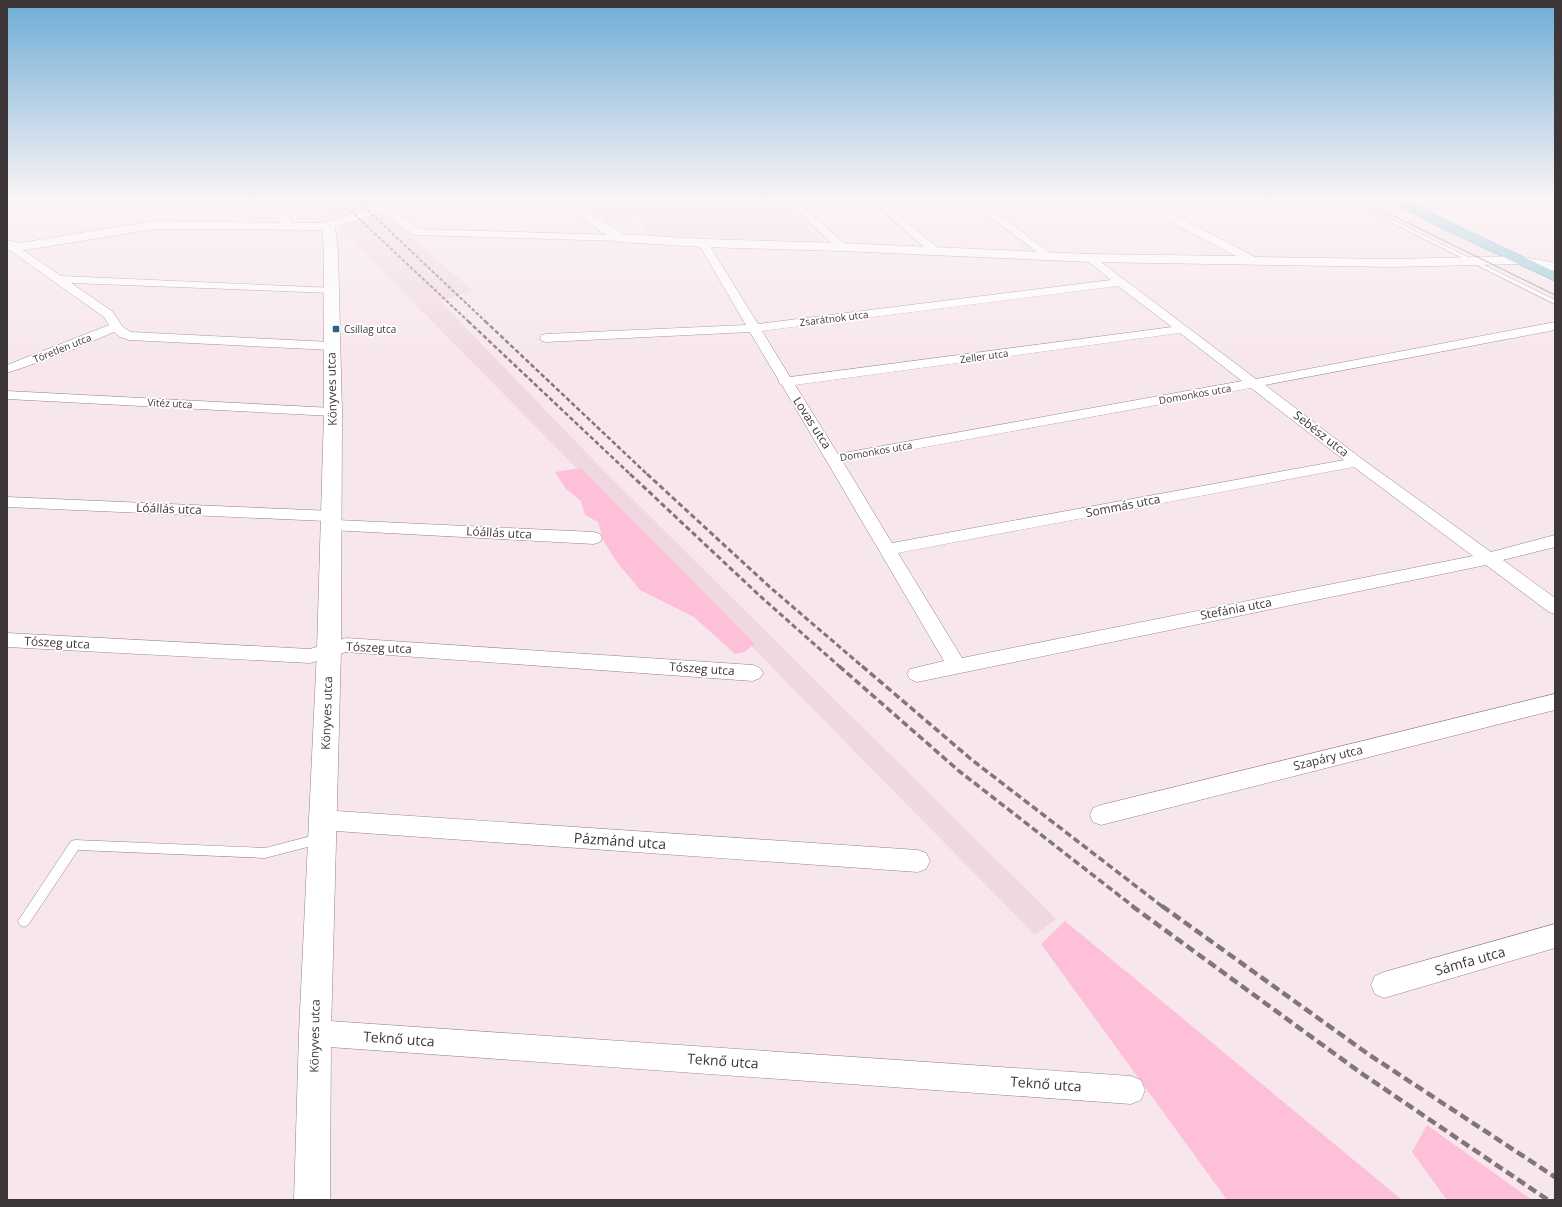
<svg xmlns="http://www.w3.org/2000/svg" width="1562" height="1207" viewBox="0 0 1562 1207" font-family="'Open Sans',sans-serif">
  <rect width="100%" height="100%" fill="#f7e6ec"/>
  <!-- built -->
  <path fill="#f0d8e1" d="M312 199H369L473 291 440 301 601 468 1056 919 1035 935Z
    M624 199H733L737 203 761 199H779L823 242 645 235 646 221 639 216 612 224 587 208Z"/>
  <!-- green -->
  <path fill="#fdc0d8" d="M581 468 755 644 744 652 735 654 694 617 640 590 616 561 603 540 598 522 585 515 581 501 566 489 555 472Z
    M1065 921 1402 1200H1227L1041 944Z
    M1427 1125 1532 1200H1447L1412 1152Z"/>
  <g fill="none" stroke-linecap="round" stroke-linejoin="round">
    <!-- lane casing -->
    <g stroke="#928388" stroke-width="1">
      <path id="lane" d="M606 199H615L574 209 572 208Z
        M1344 199H1350L1555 300V304Z
        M319 834 323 835 325 839 323 843 265 858 78 850 28 925 24 927 20 925 18 921 71 841 75 840 265 848Z"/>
    </g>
    <!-- street casing -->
    <g stroke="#928388" stroke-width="1">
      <path id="street" d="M784 199H795L846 245 847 247 846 249H838Z
        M869 199H880L939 249 940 251 939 253H931Z
        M966 199H978L1054 256 1053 258H1045Z
        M383 204 387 205 419 229 620 235 625 238 620 241 416 235 412 234 379 209 378 207 379 205Z
        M703 240 708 243 758 324 1111 280 1084 258 1089 255 1093 256 1256 379 1555 322V330L1265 385 1362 459 1491 552 1555 535V547L1503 560 1555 598V614L1549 612 1486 565 917 682 910 679 907 674 910 669 944 661 782 385 778 382 779 381 750 332 546 342 542 341 540 338 542 335 546 334 746 325 698 243ZM1118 286 1172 327 790 377 762 331ZM1180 333 1242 381 838 454 795 385ZM1251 388 1344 460 892 543 843 462ZM1354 467 1473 556 962 658 898 553Z
        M12 244 16 245 61 276 335 288 337 290 335 292 331 293 71 283 112 311 123 327 131 332 331 342 336 343 337 346 336 349 331 350 129 340 120 337 114 332 62 354 7 373V365L109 325 104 317 8 249 7 246Z
        M7 391 333 408 338 409 340 412 338 415 333 416 7 399Z
        M7 497 332 511 338 512 340 516 337 520 594 532 600 534 602 538 600 542 594 544 331 530 325 529 323 525 326 521 7 507Z
        M7 633 310 649 346 638 753 665 760 668 763 673 760 678 753 681 346 652 310 663 7 647Z
        M1555 694V710L1101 825 1093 822 1090 815 1093 808 1101 805Z
        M322 810 918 850 926 853 930 861 926 869 918 872 322 830 314 827 311 820 314 813Z
        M1555 924V948L1384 998 1375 994 1371 985 1375 976 1384 972Z
        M315 1020 1131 1076 1141 1080 1145 1090 1141 1100 1131 1104 315 1046 306 1042 302 1033 306 1024Z"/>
    </g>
    <!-- secondary casing -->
    <g stroke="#928388" stroke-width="1">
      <path id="secondary" d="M240 199H256L289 216 292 223H317L326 222 396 199H415L413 202 335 227 338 251 342 412 341 650 331 1033 330 1200H294L299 1033 317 650 324 412V251L322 230 154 229 20 251 7 250V240L20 243 154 221 280 223 279 221 242 202Z
        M554 199H568L623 234 703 239 842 243 1089 254 1236 256 1132 202 1130 199H1145L1255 257 1393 259 1519 256 1555 263V271L1519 264 1393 267 1089 262 842 251 703 247 620 242 615 241Z"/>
    </g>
    <!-- primary casing -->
    <g stroke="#377b8e" stroke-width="1">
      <path id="primary" d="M1390 199H1405L1445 220 1555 272V281L1437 226 1392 202Z"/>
    </g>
    <!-- lane -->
    <use href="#lane" fill="#fff" fill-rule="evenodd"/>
    <!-- street -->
    <use href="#street" fill="#fff" fill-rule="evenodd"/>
    <!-- secondary -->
    <use href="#secondary" fill="#fff" fill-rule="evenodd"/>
    <!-- primary -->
    <use href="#primary" fill="#85c6d6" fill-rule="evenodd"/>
    <!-- tram -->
    <path stroke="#80767a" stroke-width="1" d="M1359 199 1555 295"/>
    <!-- rail-far4 -->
    <path stroke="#80767a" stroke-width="2" stroke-dasharray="3.5 2" stroke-linecap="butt" d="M338 199 469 322
      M356 199 486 322"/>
    <!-- rail-far3 -->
    <path stroke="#80767a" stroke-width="2.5" stroke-dasharray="4.5 2.5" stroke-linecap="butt" d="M468 321 631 475
      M485 321 648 475"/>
    <!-- rail-far2 -->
    <path stroke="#80767a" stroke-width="3" stroke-dasharray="5.5 3" stroke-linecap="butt" d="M630 474 760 596 840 667
      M647 474 772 589 863 667"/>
    <!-- rail-far1 -->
    <path stroke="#80767a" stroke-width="3.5" stroke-dasharray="7 3.5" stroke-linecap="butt" d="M839 666 959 771 1134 907
      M862 666 972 760 1163 907"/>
    <!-- rail -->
    <path stroke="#80767a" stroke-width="4.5" stroke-dasharray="9 4.5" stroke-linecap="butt" d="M1132 906 1361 1073 1548 1200
      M1162 906 1368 1054 1555 1177"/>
  </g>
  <!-- sky -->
  <linearGradient id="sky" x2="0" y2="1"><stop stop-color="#6eadd5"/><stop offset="0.54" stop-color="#fbf4f6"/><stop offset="1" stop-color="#fbf4f6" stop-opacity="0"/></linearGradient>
  <rect width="1562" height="368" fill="url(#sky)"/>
  <!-- markers -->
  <rect fill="#26697b" stroke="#fff" stroke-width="1.5" x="332" y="325" width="8" height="8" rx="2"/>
  <g text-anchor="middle" stroke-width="3.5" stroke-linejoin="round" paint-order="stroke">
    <!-- far-street labels -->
    <g font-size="10" fill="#3e373a" stroke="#fff">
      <text transform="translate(834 318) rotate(-7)" y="4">Zsarátnok utca</text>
      <text transform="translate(62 348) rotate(-22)" y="4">Töretlen utca</text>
      <text transform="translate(984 356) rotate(-8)" y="4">Zeller utca</text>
      <text transform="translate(1195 394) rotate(-10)" y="4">Domonkos utca</text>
      <text transform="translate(170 403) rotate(3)" y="4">Vitéz utca</text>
      <text transform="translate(876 451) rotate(-10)" y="4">Domonkos utca</text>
    </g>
    <!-- far-poi labels -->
    <g font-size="10" fill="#3e373a" stroke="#fff" text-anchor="start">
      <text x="344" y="333">Csillag utca</text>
    </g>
    <!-- street labels -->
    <g font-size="12" fill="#3e373a" stroke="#fff">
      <text transform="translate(332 389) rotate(-91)" y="4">Könyves utca</text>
      <text transform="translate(812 423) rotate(57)" y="4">Lovas utca</text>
      <text transform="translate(1321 434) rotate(38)" y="4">Sebész utca</text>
      <text transform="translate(1123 506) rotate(-11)" y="4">Sommás utca</text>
      <text transform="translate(169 509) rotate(2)" y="4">Lóállás utca</text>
      <text transform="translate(499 533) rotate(3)" y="4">Lóállás utca</text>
      <text transform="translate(1236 609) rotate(-11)" y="4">Stefánia utca</text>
      <text transform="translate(57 643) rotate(3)" y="4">Tószeg utca</text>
      <text transform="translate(379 648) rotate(2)" y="4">Tószeg utca</text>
      <text transform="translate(702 669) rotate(4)" y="4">Tószeg utca</text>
      <text transform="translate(327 713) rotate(-88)" y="4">Könyves utca</text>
      <text transform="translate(1328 758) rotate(-14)" y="4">Szapáry utca</text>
      <text transform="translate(315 1036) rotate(-89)" y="4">Könyves utca</text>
    </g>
    <!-- near-street labels -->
    <g font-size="14" fill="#3e373a" stroke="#fff">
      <text transform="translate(620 841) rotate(4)" y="5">Pázmánd utca</text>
      <text transform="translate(1470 961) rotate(-16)" y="5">Sámfa utca</text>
      <text transform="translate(399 1039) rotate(4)" y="5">Teknő utca</text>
      <text transform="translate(723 1061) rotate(4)" y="5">Teknő utca</text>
      <text transform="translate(1046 1084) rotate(4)" y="5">Teknő utca</text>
    </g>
  </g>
  <!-- border -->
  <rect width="1562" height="1207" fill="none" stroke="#3e373a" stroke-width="16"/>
</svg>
